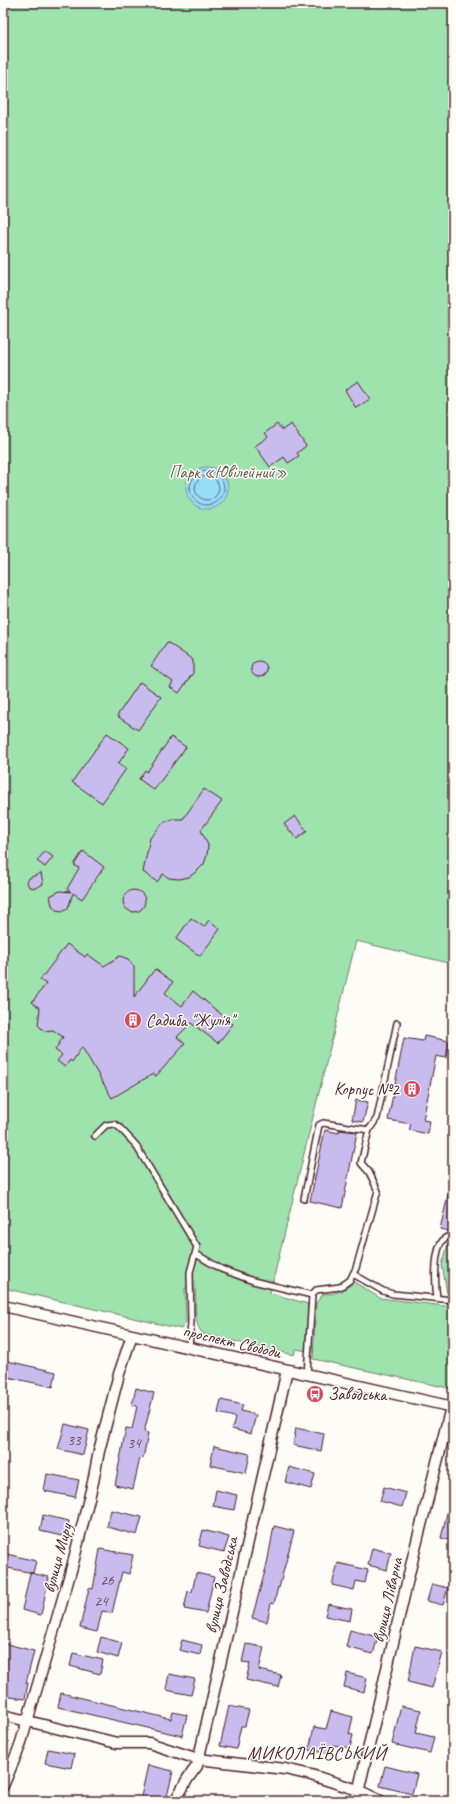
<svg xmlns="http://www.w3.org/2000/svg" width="456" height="1804" viewBox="0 0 456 1804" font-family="Caveat,sans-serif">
  <rect width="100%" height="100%" fill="#fdfcf7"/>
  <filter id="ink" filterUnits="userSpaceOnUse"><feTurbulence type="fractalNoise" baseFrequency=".025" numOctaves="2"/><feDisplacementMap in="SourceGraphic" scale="8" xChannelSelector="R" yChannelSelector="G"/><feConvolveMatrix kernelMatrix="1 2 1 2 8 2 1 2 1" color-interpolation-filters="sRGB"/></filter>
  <g filter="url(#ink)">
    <!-- green -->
    <path fill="#9ee2ae" stroke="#74806c" d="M3 3H453V964L356 941 270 1293 308 1304 307 1351 296 1349 294 1355 203 1334C192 1322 197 1304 195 1289L185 1288 186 1322 181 1329 3 1288Z
      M448 1244 453 1245V1294L447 1293 442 1265Z
      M354 1282 380 1298 453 1307V1389L313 1359 316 1303 323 1294C336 1294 344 1291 354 1282Z"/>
    <!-- water -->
    <path fill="#96ddf8" stroke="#7891a6" d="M186 488a21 21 0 1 1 42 0a21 21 0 1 1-42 0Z"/>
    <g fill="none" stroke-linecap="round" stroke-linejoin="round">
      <!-- shore -->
      <path stroke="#686b7d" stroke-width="1" d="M190 488a17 17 0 1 1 34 0a17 17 0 1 1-34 0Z
        M195 488a12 12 0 1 1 24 0a12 12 0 1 1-24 0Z"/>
    </g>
    <!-- building -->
    <path fill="#c8bcee" stroke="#4a1f2b" d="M358 381 370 399 356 408 345 390Z
      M277 424 282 430 291 424 306 446 297 453 299 456 288 463 284 457 270 467 255 446 268 437 265 433Z
      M167 642 193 660V673L179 693 170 687 173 682 151 666Z
      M251 669a8 8 0 1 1 16 0a8 8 0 1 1-16 0Z
      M140 682 161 697 138 730 117 716Z
      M107 733 129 748 118 764 126 769 102 803 72 782Z
      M171 737 186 747 154 790 139 779 145 770 147 772Z
      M204 789 222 801 201 830 208 845 207 855 204 864 197 871 189 877 179 879 169 878 163 874 157 882 143 872 150 838 163 823 172 819H183Z
      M295 816 307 831 297 839 284 824Z
      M45 851 53 857 45 867 37 861Z
      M83 851 104 867 82 899 73 893 68 908 62 911 56 910 52 905 50 896 60 891 71 892 67 889 79 868 74 865Z
      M41 873 43 884 36 888 29 887 27 882 29 878Z
      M123 901a11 11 0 1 1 22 0a11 11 0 1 1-22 0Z
      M191 918 204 927 209 920 220 929 200 956 176 939Z
      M67 944 85 957 87 954 104 966 120 956 128 959 134 967V997L155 969 173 982 165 993 182 1006 193 991 233 1024 218 1043 191 1023 177 1037 185 1044 156 1076 153 1074 112 1098 82 1047 72 1062 70 1060 65 1067 57 1061 62 1055 55 1050 63 1037 53 1030 44 1031 38 1025 40 1008 32 1002 46 984 40 980Z
      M424 1036 449 1041 446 1058 436 1056 423 1120 430 1121 428 1134 409 1130 411 1124 388 1120 404 1038 423 1041Z
      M356 1100 368 1102 363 1122 352 1120Z
      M325 1130 339 1133V1130L357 1132 342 1208 310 1201Z
      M449 1191 453 1192V1232L440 1229Z
      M3 1360 56 1372 53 1387 3 1376Z
      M136 1388 154 1393 144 1432 148 1433 143 1459 140 1458 133 1489 115 1485 126 1428 132 1429 137 1406 132 1405Z
      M221 1400 243 1405 241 1411 256 1415 251 1434 232 1429 235 1417 218 1413Z
      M65 1424 89 1430 83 1455 58 1449Z
      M296 1428 324 1434 321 1451 293 1445Z
      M214 1446 250 1454 246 1473 210 1465Z
      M289 1467 315 1474 311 1489 285 1482Z
      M47 1474 79 1480 75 1497 44 1491Z
      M384 1487 406 1493 402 1507 380 1501Z
      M216 1490 237 1495 234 1510 213 1506Z
      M449 1505H453V1541L441 1538Z
      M111 1510 142 1517 137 1535 107 1527Z
      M43 1515 69 1521 66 1537 40 1531Z
      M274 1526 294 1531 279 1588 278 1587 274 1604 271 1603 267 1622 252 1618 267 1564Z
      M203 1530 229 1537 224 1552 199 1546Z
      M372 1548 391 1553 387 1570 368 1565Z
      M100 1549 133 1555 129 1574 122 1572 112 1613 102 1611 97 1632 80 1628 89 1588 93 1589Z
      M3 1553 36 1561 33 1573 3 1567Z
      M338 1563 368 1570 365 1583 356 1581 354 1590 332 1585Z
      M30 1573 49 1577 41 1615 22 1610Z
      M196 1573 214 1577 206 1613 184 1609 188 1591 192 1592Z
      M432 1584 448 1588 443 1605 427 1601Z
      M328 1604 352 1609 350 1621 325 1616Z
      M350 1630 378 1637 373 1654 346 1647Z
      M101 1637 122 1643 118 1658 97 1652Z
      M182 1640 202 1645 200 1655 179 1650Z
      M3 1643 34 1651 26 1683H28L25 1699 3 1696Z
      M246 1644 264 1647 259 1670 281 1675 278 1687 246 1680 250 1663 242 1662Z
      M415 1646 442 1652 432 1688 408 1682Z
      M73 1653 103 1660 100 1674 70 1666Z
      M347 1673 367 1678 364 1692 344 1687Z
      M169 1674 195 1679 191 1695 166 1690Z
      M61 1693 171 1719 173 1712 187 1715 182 1736 58 1707Z
      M229 1706 249 1710 245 1726H241L236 1749 220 1746Z
      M401 1706 421 1710 416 1733 434 1737 430 1753 392 1744Z
      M331 1711 353 1717 349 1734 353 1735 350 1748 333 1745 331 1754 309 1750 314 1727 326 1729Z
      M48 1749 74 1754 71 1768 45 1763Z
      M148 1765 173 1771 166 1801H140Z
      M385 1766 417 1774 412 1794 380 1786Z"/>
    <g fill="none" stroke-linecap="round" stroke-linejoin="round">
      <!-- lane casing -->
      <g stroke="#4a1f2b" stroke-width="8">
        <path id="lane" d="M95 1136 106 1125 114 1124 119 1127 135 1144 197 1247 190 1272 191 1322 189 1348
          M304 1199 319 1125 323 1123 369 1130
          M196 1254 221 1269 253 1281 312 1295
          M353 1274 383 1291 393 1294 453 1300
          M437 1298C435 1284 433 1243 447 1237L453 1238
          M307 1375 312 1295 316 1290 340 1287 350 1280 356 1268 377 1194 378 1191 369 1172 361 1163 369 1130 377 1118 397 1023"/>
      </g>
      <!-- street casing -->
      <g stroke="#4a1f2b" stroke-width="13">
        <path id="street" d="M3 1306 453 1407
          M3 1715 117 1743H149L198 1759 285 1769 311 1775 358 1790 381 1801
          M3 1786 20 1746 72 1567 93 1482 99 1451 119 1374 132 1335
          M175 1801 188 1778 197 1766 287 1370
          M356 1801 414 1553 451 1407"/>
      </g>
      <!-- lane -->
      <use href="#lane" stroke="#fdfcf7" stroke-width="5"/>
      <!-- street -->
      <use href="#street" stroke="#fdfcf7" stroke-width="10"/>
    </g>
  </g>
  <!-- icons -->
  <defs>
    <g id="building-disc" transform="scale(0.9)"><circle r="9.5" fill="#d1495b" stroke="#fdfcf7"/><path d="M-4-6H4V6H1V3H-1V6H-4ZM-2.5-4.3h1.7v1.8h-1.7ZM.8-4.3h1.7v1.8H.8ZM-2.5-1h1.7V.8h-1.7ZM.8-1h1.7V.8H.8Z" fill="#fff"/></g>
    <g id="bus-disc" transform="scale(0.9)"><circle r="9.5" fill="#d1495b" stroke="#fdfcf7"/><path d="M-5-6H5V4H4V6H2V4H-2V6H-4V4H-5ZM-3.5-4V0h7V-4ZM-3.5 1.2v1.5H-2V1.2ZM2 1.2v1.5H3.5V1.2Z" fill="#fff"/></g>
  </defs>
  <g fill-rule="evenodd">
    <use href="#building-disc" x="133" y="1020"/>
    <use href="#building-disc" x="412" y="1089"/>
    <use href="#bus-disc" x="315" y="1394"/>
  </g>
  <g text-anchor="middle" stroke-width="3" stroke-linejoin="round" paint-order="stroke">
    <!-- number labels -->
    <g font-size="15" fill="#6a465c">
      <text x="74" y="1445">33</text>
      <text x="134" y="1448">34</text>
      <text x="107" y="1585">26</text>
      <text x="101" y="1606">24</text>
    </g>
    <!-- park labels -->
    <g font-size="17" fill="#635a52" stroke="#fdfcf7">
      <text x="228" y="478">Парк «Ювілейний»</text>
    </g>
    <!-- poi labels -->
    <g font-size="17" fill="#4a1f2b" stroke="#fdfcf7" text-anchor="start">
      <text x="146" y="1026">Садиба "Жулія"</text>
      <text x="399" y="1095" text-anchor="end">Корпус №2</text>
      <text x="328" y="1400">Заводська</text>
    </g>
    <!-- street labels -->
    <g font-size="17" fill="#4a1f2b" stroke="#fdfcf7">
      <text transform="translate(232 1341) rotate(13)" y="6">проспект Свободи</text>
      <text transform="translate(57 1558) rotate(-75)" y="6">вулиця Миру</text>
      <text transform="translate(221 1585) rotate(-77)" y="6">вулиця Заводська</text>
      <text transform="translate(387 1600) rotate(-77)" y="6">вулиця Ліварна</text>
    </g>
    <!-- neighbourhood labels -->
    <g font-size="18" letter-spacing="1" fill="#4a1f2b" stroke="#fdfcf7">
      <text x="317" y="1759">МИКОЛАЇВСЬКИЙ</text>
    </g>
  </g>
  <!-- margin -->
  <rect width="456" height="1804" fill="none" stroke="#fdfcf7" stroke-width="16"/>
  <rect x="8" y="8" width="440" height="1788" fill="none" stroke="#4a1f2b" stroke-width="1.5" filter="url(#ink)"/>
</svg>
